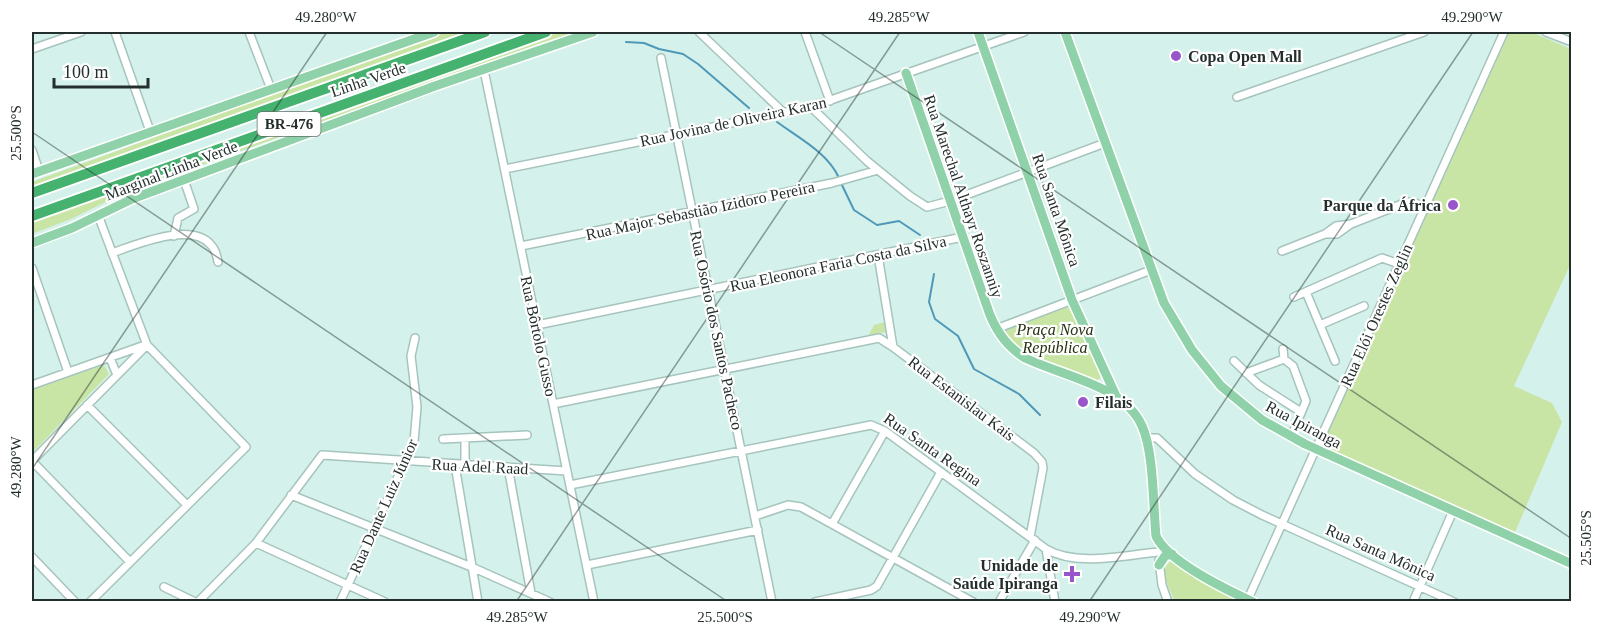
<svg xmlns="http://www.w3.org/2000/svg" width="1603" height="633" viewBox="0 0 1603 633" font-family="Georgia,serif">
  <rect width="100%" height="100%" fill="#d4f2eb"/>
  <!-- green -->
  <path fill="#c9e5a6" d="M443 32H465L32 188V182Z
    M558 32H581L541 43 124 193 71 219 32 234V220Z
    M1508 32H1531L1571 49V263L1514 386 1552 403 1562 422 1514 535 1321 447Z
    M1070 306 1101 376 1097 382 1046 364 1021 351 1005 335V331L1010 327Z
    M885 322 886 332 868 336 874 325Z
    M104 365 109 374 32 453V390Z
    M1172 561 1242 601H1175C1170 591 1157 567 1172 561Z"/>
  <g fill="none" stroke-linecap="round" stroke-linejoin="round">
    <!-- stream -->
    <path stroke="#5098b8" stroke-width="2" d="M626 42 644 43 659 49 683 54 698 64 749 108
      M777 122C799 138 828 153 839 178
      M841 183 854 210 877 225 899 221 920 235
      M934 274 929 302 935 319 958 336 974 369 1019 394 1040 415"/>
    <!-- minor casing -->
    <g stroke="#a6c4bd" stroke-width="10">
      <path id="minor" d="M115 32 150 131
        M249 32 271 89
        M699 32 784 113
        M805 32 830 101
        M1546 32 1572 42
        M32 49 81 32
        M661 58 772 602
        M484 70 594 602
        M1237 97 1424 32
        M811 107 867 161 910 196 927 207 950 201 1105 143
        M32 150 39 171
        M505 169 811 107 1024 32
        M1325 234 1336 226 1351 224
        M174 236 178 218 194 209 184 180
        M521 246 832 183 878 170
        M1282 251 1325 234H1337L1351 224 1407 202H1413L1425 207
        M112 253C135 245 191 221 211 245 215 249 217 256 218 262
        M878 255 893 347 1034 453 1042 462 1043 468 1030 537
        M32 268 68 372
        M1306 292 1335 361
        M1294 297 1382 258 1399 264
        M537 325 963 237
        M1320 325 1364 306
        M996 329 1151 270
        M1283 349 1284 359
        M110 358 117 375
        M1234 361 1259 385 1301 412
        M1246 373 1284 359 1293 366 1306 401 1291 437
        M32 385 145 345
        M553 404 879 338 893 347
        M87 405 187 505
        M443 439 527 435
        M1147 442 1150 438H1157L1195 474 1233 500 1262 515 1454 602
        M32 461 147 345
        M32 461 130 562
        M455 465 478 602
        M465 465V438
        M508 467 531 593
        M570 485 871 425 885 431 1046 549C1077 567 1124 555 1158 552
        M291 495 474 568 550 602
        M755 516 788 505 801 507 973 602
        M832 524 885 431
        M256 543 385 602
        M1046 549 1055 602
        M32 557 75 602
        M1159 560 1162 585 1168 602
        M587 565 758 530
        M164 587 195 602
        M1248 599 1504 32
        M90 602 246 447 147 345 98 215
        M198 602 256 543 322 455 567 471
        M340 602 414 442 417 407 411 356 415 338
        M815 602 871 590 877 586 941 472
        M999 602 1035 540
        M1413 602 1453 511"/>
    </g>
    <!-- major casing -->
    <g stroke="#fff" stroke-width="12">
      <path id="major" d="M978 32 1072 300 1116 396
        M1065 32 1164 303 1192 350 1221 386 1262 420 1305 444 1572 564
        M906 73 990 315C998 334 1008 347 1025 358 1053 371 1084 378 1110 393 1123 400 1136 412 1142 426 1154 452 1153 506 1156 536 1168 562 1227 590 1253 602
        M32 174 434 32
        M32 243 72 228 132 199 435 86 593 32
        M1159 565 1165 556 1172 554"/>
    </g>
    <!-- highway casing -->
    <g stroke="#fff" stroke-width="14">
      <path id="highway" d="M32 193 485 32
        M32 216 546 32"/>
    </g>
    <!-- minor -->
    <use href="#minor" stroke="#fff" stroke-width="7"/>
    <!-- major -->
    <use href="#major" stroke="#8fd1a9" stroke-width="9"/>
    <!-- highway -->
    <use href="#highway" stroke="#45b26f" stroke-width="10"/>
  </g>
  <!-- ticks -->
  <path fill="none" stroke="#242f2d" stroke-width="1.5" stroke-opacity="0.45" d="M819 32 1572 539M32 132 728 602M32 469 327 32M516 602 900 32M1089 602 1473 32"/>
  <!-- markers -->
  <g fill="#9956cb" stroke="#fff" stroke-width="2">
    <circle cx="1176" cy="56" r="6"/>
    <circle cx="1453" cy="205" r="6"/>
    <circle cx="1083" cy="402" r="6"/>
    <path d="M1069 565h6v6h6v6h-6v6h-6v-6h-6v-6h6z"/>
  </g>
  <g text-anchor="middle" stroke-width="4.5" stroke-linejoin="round" paint-order="stroke">
    <!-- shield labels -->
    <rect fill="#fff" stroke="#666d6c" stroke-width="1.5" x="257.5" y="112" width="63" height="24" rx="4.5"/>
    <g font-size="15" font-weight="bold" fill="#242f2d">
      <text x="289" y="129">BR-476</text>
    </g>
    <!-- poi labels -->
    <g font-size="16" font-weight="bold" fill="#242f2d" stroke="#fff" text-anchor="start">
      <text x="1188" y="62">Copa Open Mall</text>
      <text x="1441" y="211" text-anchor="end">Parque da África</text>
      <text x="1095" y="408">Filais</text>
      <text x="1058" y="571" text-anchor="end">Unidade de<tspan x="1058" dy="18">Saúde Ipiranga</tspan></text>
    </g>
    <!-- street labels -->
    <g font-size="16" fill="#242f2d" stroke="#fff">
      <text transform="translate(368 79) rotate(-19)" y="6">Linha Verde</text>
      <text transform="translate(733 121) rotate(-12)" y="6">Rua Jovina de Oliveira Karan</text>
      <text transform="translate(171 170) rotate(-21)" y="6">Marginal Linha Verde</text>
      <text transform="translate(964 196) rotate(71)" y="6">Rua Marechal Althayr Roszanniy</text>
      <text transform="translate(700 210) rotate(-12)" y="6">Rua Major Sebastião Izidoro Pereira</text>
      <text transform="translate(1057 210) rotate(71)" y="6">Rua Santa Mônica</text>
      <text transform="translate(838 263) rotate(-12)" y="6">Rua Eleonora Faria Costa da Silva</text>
      <text transform="translate(1376 315) rotate(-66)" y="6">Rua Elói Orestes Zeglin</text>
      <text transform="translate(717 330) rotate(78)" y="6">Rua Osório dos Santos Pacheco</text>
      <text transform="translate(539 336) rotate(78)" y="6">Rua Bôrtolo Gusso</text>
      <text transform="translate(962 398) rotate(37)" y="6">Rua Estanislau Kais</text>
      <text transform="translate(1304 424) rotate(28)" y="6">Rua Ipiranga</text>
      <text transform="translate(933 449) rotate(35)" y="6">Rua Santa Regina</text>
      <text transform="translate(480 466) rotate(3)" y="6">Rua Adel Raad</text>
      <text transform="translate(383 506) rotate(-66)" y="6">Rua Dante Luiz Júnior</text>
      <text transform="translate(1381 552) rotate(24)" y="6">Rua Santa Mônica</text>
    </g>
    <!-- park labels -->
    <g font-size="16" font-style="italic" fill="#243110" stroke="#fff">
      <text x="1055" y="335">Praça Nova<tspan x="1055" dy="18">República</tspan></text>
    </g>
  </g>
  <!-- border -->
  <rect width="1603" height="633" fill="none" stroke="#ffffff" stroke-width="66"/>
  <!-- scale -->
  <path d="M54 78v9h94v-9" fill="none" stroke="#242f2d" stroke-width="3"/>
  <text x="63" y="78" font-size="18" fill="#242f2d" stroke="#ffffff" stroke-width="4.5" paint-order="stroke">100 m</text>
  <rect x="33" y="33" width="1537" height="567" fill="none" stroke="#242f2d" stroke-width="2"/>
  <g font-size="15" text-anchor="middle" fill="#242f2d">
    <text x="326" y="22">49.280°W</text>
    <text x="899" y="22">49.285°W</text>
    <text x="1472" y="22">49.290°W</text>
    <text transform="translate(16 133) rotate(-90)" y="5">25.500°S</text>
    <text transform="translate(16 467) rotate(-90)" y="5">49.280°W</text>
    <text transform="translate(1586 538) rotate(-90)" y="5">25.505°S</text>
    <text x="517" y="622">49.285°W</text>
    <text x="725" y="622">25.500°S</text>
    <text x="1090" y="622">49.290°W</text>
  </g>
</svg>
